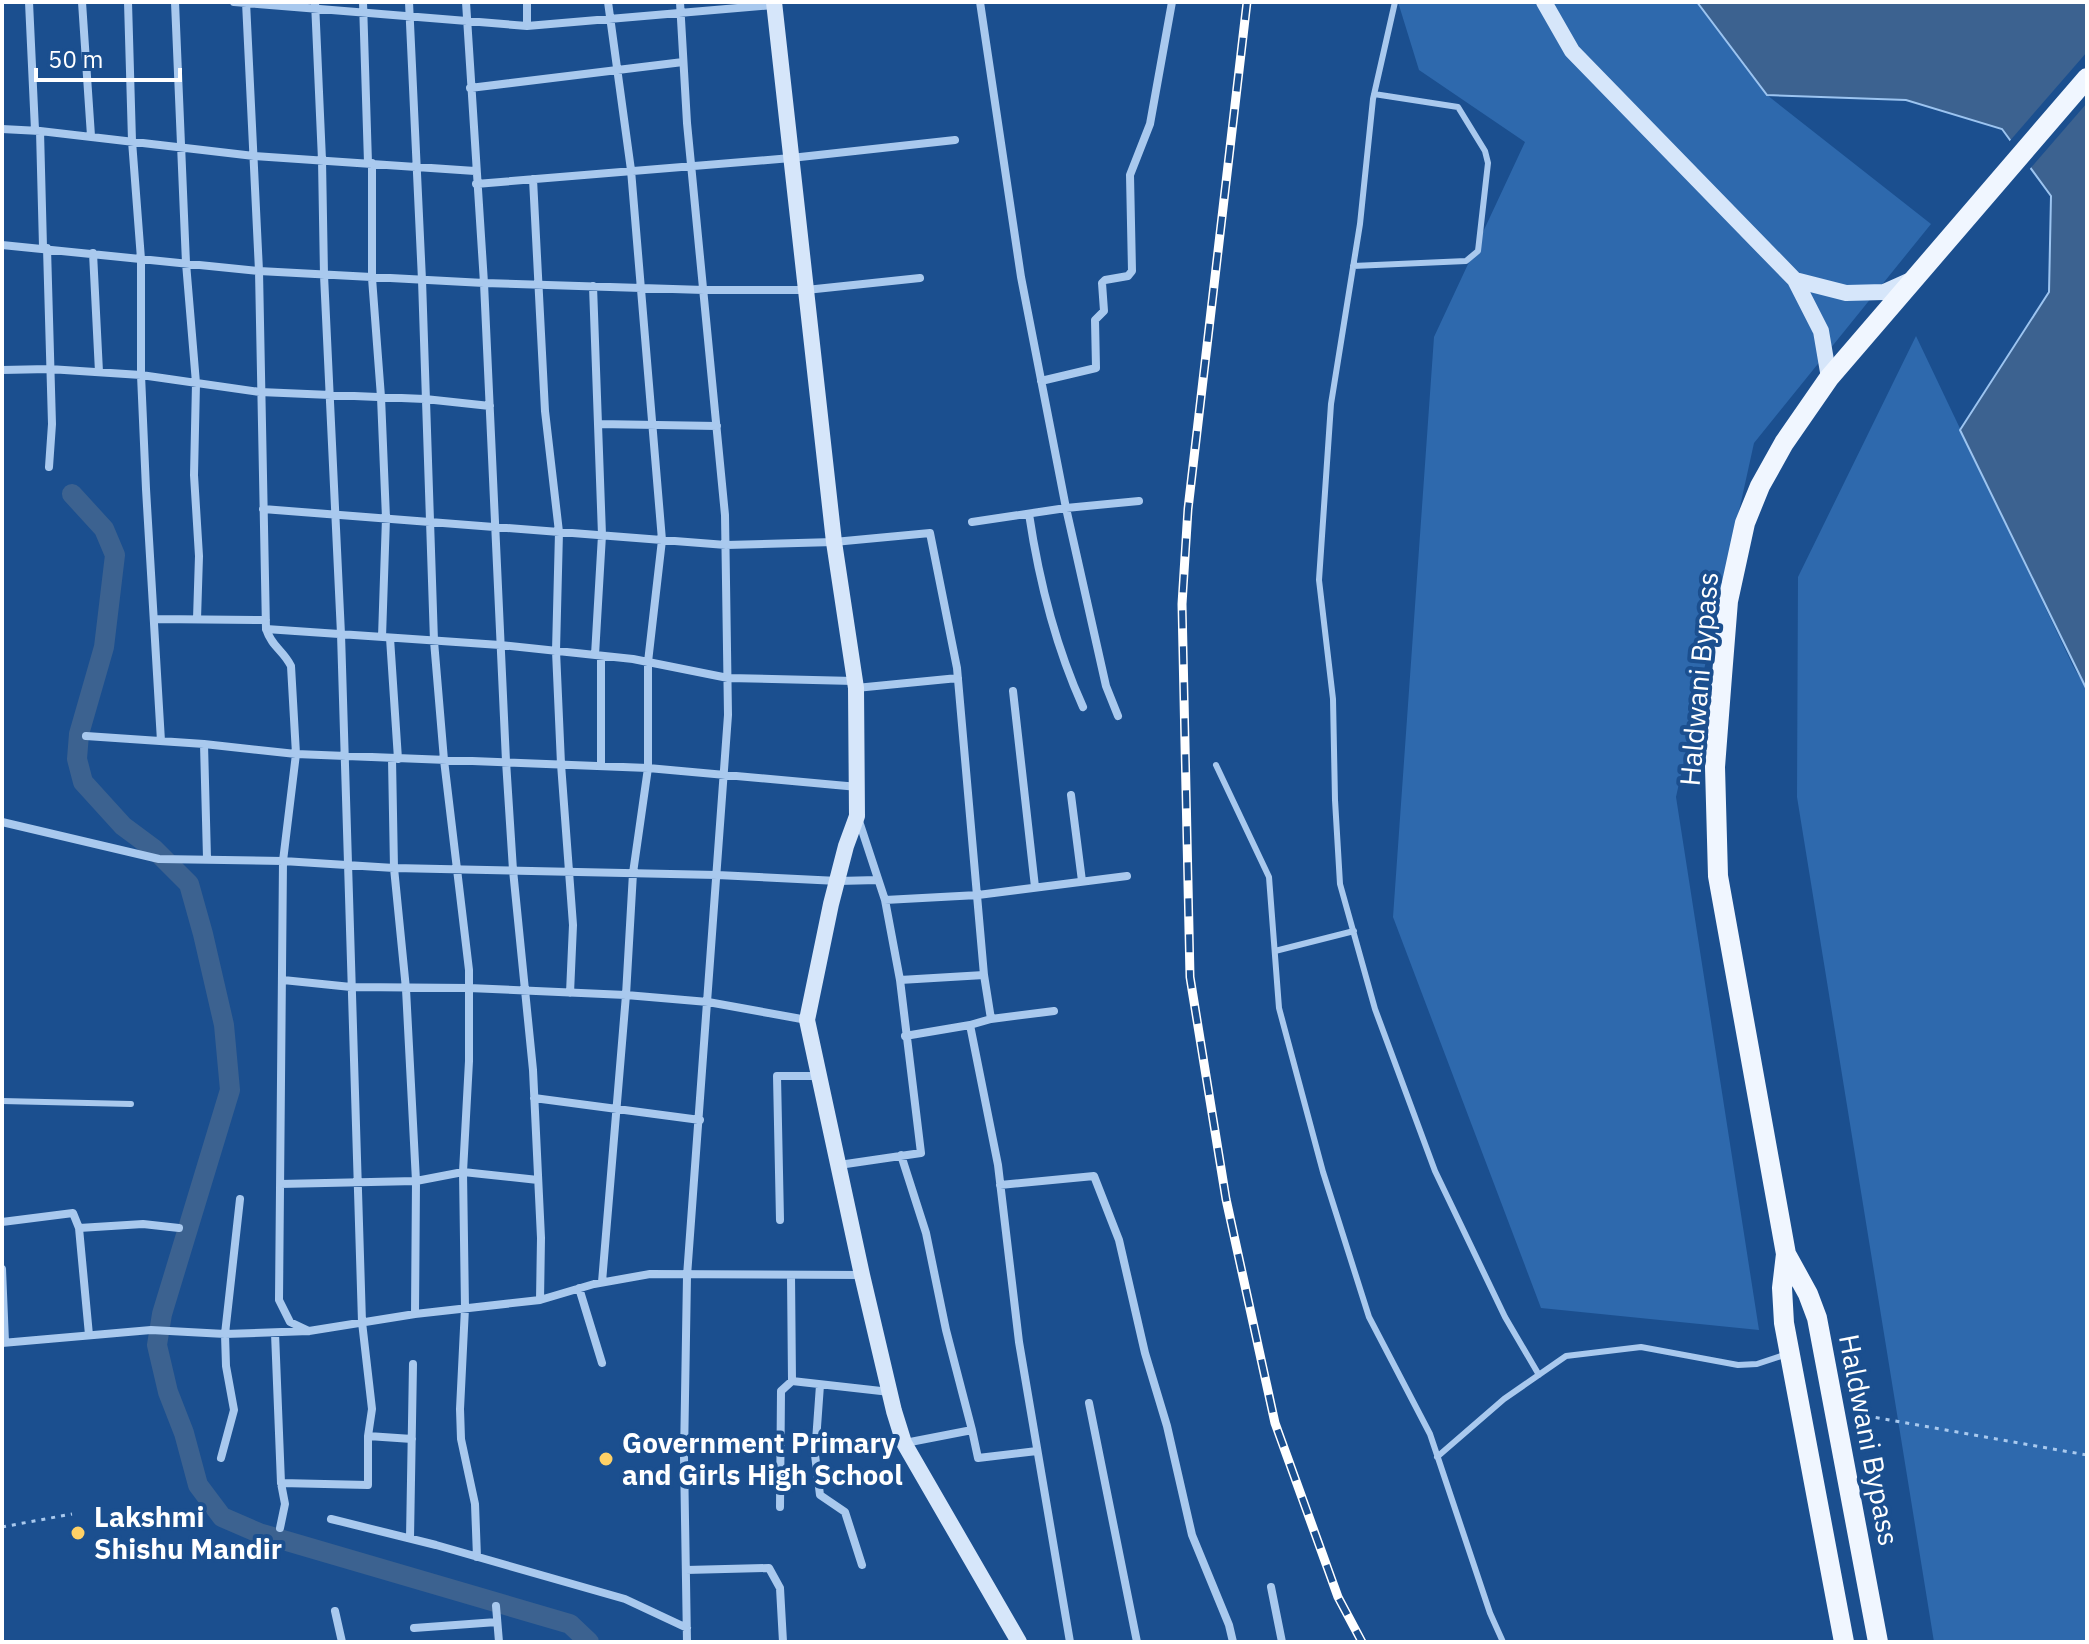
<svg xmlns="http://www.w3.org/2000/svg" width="2089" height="1644" viewBox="0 0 2089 1644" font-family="'IBM Plex Sans',sans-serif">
  <rect width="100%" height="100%" fill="#1b4f8f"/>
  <!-- green -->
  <path fill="#2e69ad" d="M1398 2H1697L1767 95 1931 224 1754 443 1676 797 1759 1330 1541 1308 1393 917 1434 337 1525 142 1419 70Z
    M1916 336 2073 666 2087 690V1642H1934L1797 797 1798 577Z"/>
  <!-- water -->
  <path fill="#3c6290" stroke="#9cc4f0" stroke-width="2" d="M1697 2H2087V690L1960 430 2049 292 2051 196 2002 129 1906 100 1767 95Z"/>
  <!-- pier -->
  <path fill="#1b4f8f" d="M2087 52V103L2028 171 2008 143Z"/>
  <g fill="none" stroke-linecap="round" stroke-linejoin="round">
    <!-- canal -->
    <path stroke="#3c6290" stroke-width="20" d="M72 494 104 529 115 555 104 647 79 734 77 759 83 782 123 826 154 849 189 884 203 934 224 1025 230 1090 162 1314 157 1345 168 1392 184 1433 198 1485 222 1517 259 1533 570 1624 589 1642"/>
    <!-- path -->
    <path stroke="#a9c9ee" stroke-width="3" stroke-dasharray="4 6" stroke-linecap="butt" d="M1856 1414 2087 1455
      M2 1527 72 1514"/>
    <!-- lane -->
    <path stroke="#a9c9ee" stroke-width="6" d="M1395 2 1373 99 1360 224 1331 404 1319 580 1333 699 1335 800 1340 884 1375 1009 1435 1171 1505 1317 1539 1375
      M1353 266 1466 261 1478 251 1488 163 1485 151 1458 107 1374 94
      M1216 765 1269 877 1279 1008 1323 1172 1369 1317 1430 1434 1490 1613 1503 1642
      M1275 951 1354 931
      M2 1101 131 1104
      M1437 1457 1504 1399 1566 1356 1641 1347 1738 1365 1757 1364 1787 1354"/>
    <!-- street -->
    <path stroke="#a9c9ee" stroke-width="8" d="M29 2 35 130
      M82 2 91 136
      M128 2 132 141 141 259V375L146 489 161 741
      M175 2 186 263 196 383 194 475 199 556 197 619
      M234 2 527 26 774 5
      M246 2 259 271 266 629C272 647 283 650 291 666L296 754 283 861 279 1300 290 1322 309 1331
      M363 2 368 163
      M409 2 422 280 434 641 444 760 469 970V1061L463 1172 465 1308 460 1409 461 1439 475 1504 477 1557
      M466 2 484 283 506 761 513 870 533 1070 541 1238 540 1300
      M527 2V26
      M680 2 687 123 725 515 728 715 687 1276 684 1457 687 1642
      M980 2 1021 277 1066 508 1106 686 1118 716
      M470 88 683 62
      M2 129 40 131 254 156 475 171
      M40 131 43 247
      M372 163V278L381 397 386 518 382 637
      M533 179 545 411 559 532 556 651 561 764 573 925 570 993
      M476 184 791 158 955 140
      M2 245 259 271 484 283 704 290H806L920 278
      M47 248 52 424 49 467
      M93 253 99 372
      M593 286 602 535 595 655
      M2 370 49 369 141 375 260 392 425 399 490 406
      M1041 381 1096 368 1095 320 1104 311 1102 283 1105 280 1128 276 1132 271 1130 175 1150 124 1172 2
      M598 424 717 426
      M263 509 726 545 834 542 930 533 957 668 984 975 991 1019 970 1025 998 1165 1019 1342 1070 1642
      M1029 514C1039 581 1055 645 1083 707
      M972 522 1066 508 1139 501
      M154 619 266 620
      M266 629 500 645 633 659 728 678 854 681
      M390 638 398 759
      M856 688 958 678
      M1013 691 1035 887
      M86 736 204 744 296 754 648 768 858 787
      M204 744 207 858
      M392 759 394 868 406 989 416 1181 415 1314
      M601 766V656
      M1071 795 1082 881
      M859 821 885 900 978 895 1127 876
      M2 822 159 859 283 861 394 868 717 875 838 881 878 880
      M885 900 900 980 984 975
      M283 980 351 987 469 988 626 995 708 1002 807 1020
      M991 1019 1054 1011
      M905 1036 970 1025
      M534 1098 700 1120
      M901 1155 926 1233 946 1330 972 1430
      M839 1165 921 1153 900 980
      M280 1184 416 1181 463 1172 538 1180
      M1000 1185 1094 1176 1119 1240 1145 1353 1167 1426 1192 1535 1229 1625 1233 1642
      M780 1220 777 1076H819
      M2 1222 73 1213 79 1228 143 1224 179 1228
      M79 1228 89 1335
      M2 1269 5 1342
      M602 1282 626 995 633 873 648 768V662L662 540 631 170 608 2
      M579 1288 602 1363
      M275 1333 281 1483 368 1485V1436L372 1409 362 1322 341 634 324 275 322 160 315 2
      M2 1343 151 1330 225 1334 309 1331 415 1314 540 1300 594 1284 650 1274 862 1275
      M792 1381 890 1392
      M820 1385 815 1455 820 1495 845 1512 862 1565
      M1089 1403 1137 1642
      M368 1436 412 1439
      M905 1443 972 1430 978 1458 1037 1451
      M221 1458 234 1410 226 1366 225 1334 240 1199
      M780 1507 781 1391 792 1381 791 1275
      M331 1519 436 1545 625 1599 687 1628
      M280 1528 285 1504 281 1483
      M410 1538 413 1364
      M686 1570 769 1568 780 1588 783 1642
      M1271 1587 1282 1642
      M496 1606 499 1642
      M335 1611 342 1642
      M414 1628 497 1622"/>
    <!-- secondary -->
    <path stroke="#d6e6fa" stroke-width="16" d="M774 2 834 542 856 688 857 816 846 846 831 904 807 1020 862 1275 894 1411 904 1443 1019 1642
      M1544 2 1572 51 1795 280 1821 331 1829 378
      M1795 280 1846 293 1884 292 1913 279"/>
    <!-- primary -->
    <path stroke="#f0f6ff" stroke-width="20" d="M1786 1254 1808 1294 1817 1318 1878 1642
      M1844 1642 1784 1323 1782 1288 1786 1254 1718 876 1715 767 1722 676 1728 601 1745 523 1760 486 1784 443 1829 378 2087 78"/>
    <!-- rail casing -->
    <g stroke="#fff" stroke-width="9">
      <path id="rail" d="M1247 2 1188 509 1182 604 1190 977 1226 1199 1275 1423 1338 1597 1362 1642"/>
    </g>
    <!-- rail -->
    <use href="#rail" stroke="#1b4f8f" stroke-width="6" stroke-dasharray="18" stroke-linecap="butt"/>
  </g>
  <!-- markers -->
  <g fill="#ffd166" stroke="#1b4f8f" stroke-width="3">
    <circle cx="606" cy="1459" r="8"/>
    <circle cx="78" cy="1533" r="8"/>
  </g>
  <g text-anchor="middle" stroke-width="8" stroke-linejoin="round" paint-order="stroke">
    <!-- street labels -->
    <g font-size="28" fill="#fff" stroke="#1b4f8f">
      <text transform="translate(1699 679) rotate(-85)" y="10">Haldwani Bypass</text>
      <text transform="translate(1869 1440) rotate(79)" y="10">Haldwani Bypass</text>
    </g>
    <!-- poi labels -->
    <g font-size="28" font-weight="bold" fill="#fff" stroke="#1b4f8f" text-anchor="start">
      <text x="622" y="1453">Government Primary<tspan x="622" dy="32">and Girls High School</tspan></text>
      <text x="94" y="1527">Lakshmi<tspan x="94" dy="32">Shishu Mandir</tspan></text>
    </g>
  </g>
  <!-- border -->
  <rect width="2089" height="1644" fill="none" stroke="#ffffff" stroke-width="8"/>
  <!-- scale -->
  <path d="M36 68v12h144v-12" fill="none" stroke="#ffffff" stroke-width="4"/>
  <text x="48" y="68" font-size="24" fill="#ffffff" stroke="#1b4f8f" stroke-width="6" paint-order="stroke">50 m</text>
</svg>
